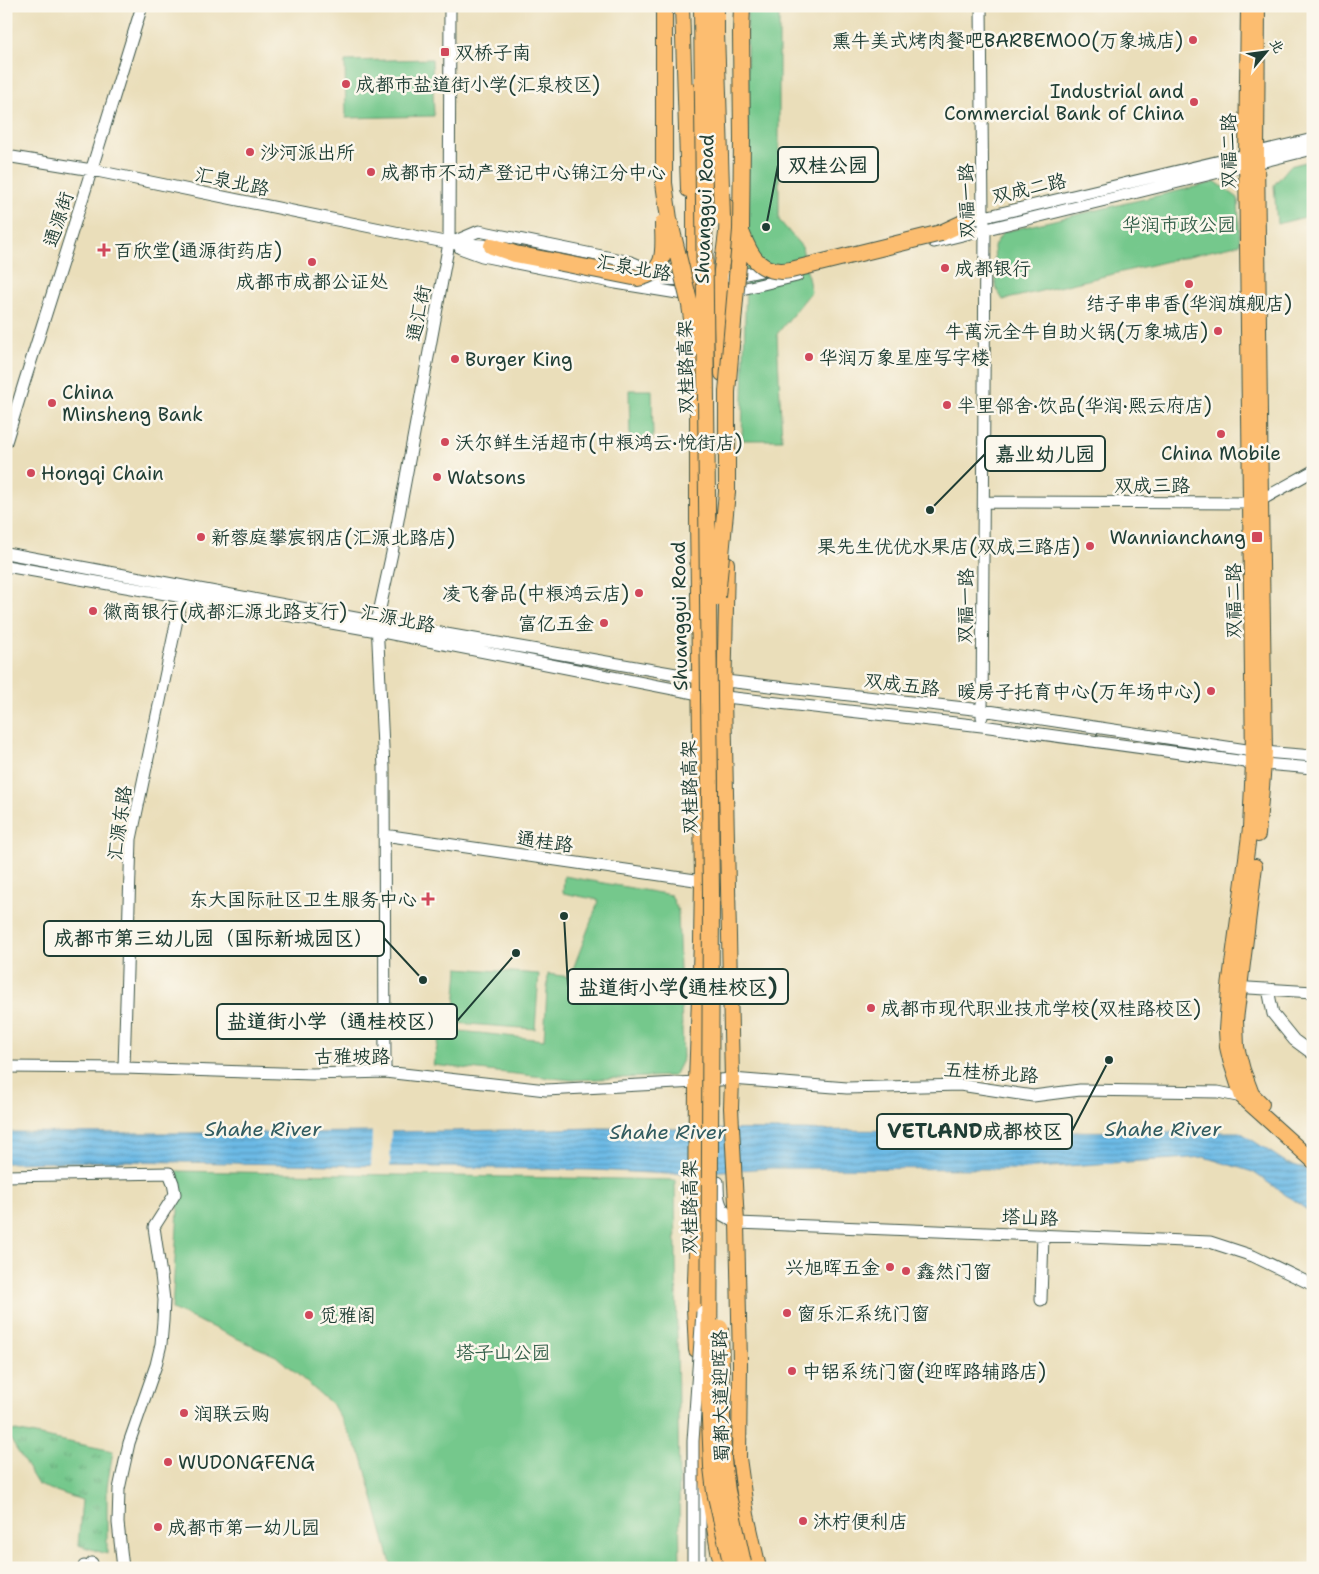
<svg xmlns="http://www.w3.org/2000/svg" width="1319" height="1574" viewBox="0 0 1319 1574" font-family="'Shantell Sans','LXGW WenKai TC',sans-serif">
  <defs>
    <pattern id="grass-tufts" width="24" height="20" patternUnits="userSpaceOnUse" patternTransform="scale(1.25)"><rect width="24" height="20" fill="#74c88c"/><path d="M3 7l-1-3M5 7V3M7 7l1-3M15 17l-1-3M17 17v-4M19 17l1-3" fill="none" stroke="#5fa473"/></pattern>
    <pattern id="water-rules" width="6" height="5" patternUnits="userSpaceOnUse" patternTransform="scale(1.25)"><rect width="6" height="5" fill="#6cbae6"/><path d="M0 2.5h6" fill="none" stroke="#5898bb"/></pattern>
  </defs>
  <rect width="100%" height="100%" fill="#fbf7ec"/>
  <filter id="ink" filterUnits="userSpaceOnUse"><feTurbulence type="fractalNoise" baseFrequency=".02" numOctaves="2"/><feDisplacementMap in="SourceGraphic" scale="10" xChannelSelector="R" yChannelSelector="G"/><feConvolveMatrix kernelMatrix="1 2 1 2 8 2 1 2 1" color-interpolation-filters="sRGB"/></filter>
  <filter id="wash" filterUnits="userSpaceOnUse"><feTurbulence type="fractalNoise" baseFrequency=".0096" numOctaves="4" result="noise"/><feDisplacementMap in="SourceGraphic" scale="20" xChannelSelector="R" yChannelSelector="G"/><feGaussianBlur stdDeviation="1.12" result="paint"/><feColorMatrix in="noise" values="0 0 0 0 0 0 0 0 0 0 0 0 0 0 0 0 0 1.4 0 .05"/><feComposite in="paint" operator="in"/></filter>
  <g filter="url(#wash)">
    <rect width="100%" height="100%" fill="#eadeba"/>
    <!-- grass -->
    <path fill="url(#grass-tufts)" stroke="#4a8260" d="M6 1429 113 1451 107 1487V1554L78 1545 82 1500 38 1485 6 1432Z"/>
    <!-- park -->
    <path fill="#74c88c" stroke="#4a8260" d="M747 6H779V220L802 247 811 292 777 334 782 440H742L747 235Z
      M432 59 434 116 346 118 345 61Z
      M1313 160V215L1277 224 1274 185 1290 166Z
      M1216 182 1238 198 1240 244 1003 300 996 288 994 246 1003 232Z
      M629 390H652L653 438H630Z
      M564 876 671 895 678 911 683 1058 674 1076 571 1080 433 1065 441 1029 544 1040 548 974 570 977 599 900 563 893Z
      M458 968 539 974 535 1029 454 1023Z
      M177 1171 675 1180 680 1568H392L362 1457 333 1405 276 1356 172 1309 178 1210Z"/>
    <!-- water -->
    <path fill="url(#water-rules)" stroke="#467c8d" d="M598 1128 767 1130 1240 1132 1287 1163 1303 1168 1313 1175V1214L1253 1172 1204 1157 1020 1169 771 1168 668 1174 595 1170 128 1161 6 1163V1132C204 1134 401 1133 598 1128Z"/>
    <!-- pier -->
    <path fill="#eadeba" d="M372 1130H391L390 1169H371Z"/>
  </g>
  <g filter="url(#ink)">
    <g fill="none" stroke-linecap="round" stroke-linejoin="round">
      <!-- minor casing -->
      <g stroke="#3d5548" stroke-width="13">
        <path id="minor" d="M981 6 983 217 985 230 982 717
          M6 156 92 170 449 243 499 246
          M959 223 1313 139
          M453 242 479 231 631 262 657 273
          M934 242 1313 149
          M460 248 482 256 616 283 696 296 720 294 797 276
          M641 276 656 279 690 280
          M731 277 771 269
          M6 442 25 380 88 181 142 6
          M984 502 1251 503 1261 500 1313 471
          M6 553 377 622 699 678 982 710 1253 751 1313 756
          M6 566 377 631 699 694 982 726 1253 763 1313 768
          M384 835 702 881
          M1232 987 1313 992
          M1268 989 1273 1014 1294 1040 1313 1054
          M6 1067 124 1068 312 1074 385 1072 546 1090 696 1082 732 1079 847 1088 960 1085 1033 1096 1080 1090 1218 1092 1242 1097 1248 1095
          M124 1068 131 839 183 591
          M385 1072 384 768 377 622 392 553 449 243 450 6
          M6 1176 169 1173 173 1183 175 1194 154 1227 161 1275 164 1300 163 1321 161 1344 156 1365 129 1443 119 1489 118 1523 123 1568
          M718 1182C718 1196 718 1207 730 1217
          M704 1216 717 1212 737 1223 1210 1242 1253 1256 1313 1285
          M1041 1300 1043 1235
          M92 1563 93 1568
          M84 1566 85 1568
          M700 1568V1495L704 1478"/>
      </g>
      <!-- major casing -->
      <g stroke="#3d5548" stroke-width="16">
        <path id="major" d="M682 6 688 190
          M1248 6 1246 155 1253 763 1250 828 1229 987 1226 1030 1227 1047 1230 1060 1242 1097 1313 1161
          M1258 6 1257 153 1261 500 1265 752 1258 835
          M694 269 697 315
          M722 374 720 278 726 233 727 206
          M727 563 724 697 732 1079 731 1108 737 1223 740 1363 739 1458 747 1515 759 1568
          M1255 866 1236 1020 1237 1047 1243 1070 1252 1094 1262 1104
          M696 1350 694 1308 697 1225 695 1212 696 1082 701 941 702 881 697 519V337
          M699 1401 705 1476 718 1551 723 1568"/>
      </g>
      <!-- highway casing -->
      <g stroke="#3d5548" stroke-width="18">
        <path id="highway" d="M741 33 742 6
          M941 233 965 222
          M492 246 515 254 557 262
          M695 280V91"/>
      </g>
      <!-- minor -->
      <use href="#minor" stroke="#fff" stroke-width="11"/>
      <!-- major -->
      <use href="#major" stroke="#fcbd6f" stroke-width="14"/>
      <!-- highway -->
      <use href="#highway" stroke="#fcbd6f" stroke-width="16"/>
      <!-- minor-bridge casing -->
      <g stroke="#3d5548" stroke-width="13" stroke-linecap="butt">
        <path id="minor-bridge" d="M693 1568V1441L702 1312"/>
      </g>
      <!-- highway-bridge casing -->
      <g stroke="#3d5548" stroke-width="18" stroke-linecap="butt">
        <path id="highway-bridge" d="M664 6V183L669 219 690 305 696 347
          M702 6 711 894 709 1397 712 1467 715 1492 732 1566
          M716 6V32L722 218
          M742 234C751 259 762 275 791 270L941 233
          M557 262 638 278C669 272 663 248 663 223
          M717 597 727 492V392L741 230 742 140 741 33
          M720 1328 723 1460 727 1491 743 1563"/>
      </g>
      <!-- minor-bridge -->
      <use href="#minor-bridge" stroke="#fff" stroke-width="11"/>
      <!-- highway-bridge -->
      <use href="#highway-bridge" stroke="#fcbd6f" stroke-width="16"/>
    </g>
  </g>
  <!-- markers -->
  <g fill="#d1495b" stroke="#fbf7ec" stroke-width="2">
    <circle cx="1193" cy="40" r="5"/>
    <rect x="440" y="47" width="10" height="10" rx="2.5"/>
    <circle cx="346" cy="84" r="5"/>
    <circle cx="1194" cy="102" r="5"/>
    <circle cx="250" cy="152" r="5"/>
    <circle cx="371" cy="172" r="5"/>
    <path d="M101.5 242.5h5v5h5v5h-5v5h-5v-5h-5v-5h5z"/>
    <circle cx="312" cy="262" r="5"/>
    <circle cx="945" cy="268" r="5"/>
    <circle cx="1189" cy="284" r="5"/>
    <circle cx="1218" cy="331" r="5"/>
    <circle cx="809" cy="357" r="5"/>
    <circle cx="455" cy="359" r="5"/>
    <circle cx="52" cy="403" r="5"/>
    <circle cx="947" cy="405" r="5"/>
    <circle cx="1221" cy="434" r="5"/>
    <circle cx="445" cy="442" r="5"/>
    <circle cx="31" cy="473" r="5"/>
    <circle cx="437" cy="477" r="5"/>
    <circle cx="201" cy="537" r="5"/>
    <rect x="1251" y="531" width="12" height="12" rx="2.5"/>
    <circle cx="1090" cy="546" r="5"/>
    <circle cx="639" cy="593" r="5"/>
    <circle cx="93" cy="611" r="5"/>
    <circle cx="604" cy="623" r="5"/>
    <circle cx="1211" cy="691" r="5"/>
    <path d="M425.5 891.5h5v5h5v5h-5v5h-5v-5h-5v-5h5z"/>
    <circle cx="871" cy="1008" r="5"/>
    <circle cx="890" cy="1267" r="5"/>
    <circle cx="906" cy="1271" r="5"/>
    <circle cx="787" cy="1313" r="5"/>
    <circle cx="309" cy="1315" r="5"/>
    <circle cx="792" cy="1371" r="5"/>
    <circle cx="184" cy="1413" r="5"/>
    <circle cx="168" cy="1462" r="5"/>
    <circle cx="803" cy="1521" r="5"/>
    <circle cx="158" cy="1527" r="5"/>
  </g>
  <g text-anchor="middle" stroke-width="5" stroke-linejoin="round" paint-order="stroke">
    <!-- poi labels -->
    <g font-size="19" fill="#1f3d34" stroke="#fbf7ec" text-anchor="start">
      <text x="1183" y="47" text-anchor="end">熏牛美式烤肉餐吧BARBEMOO(万象城店)</text>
      <text x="455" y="59">双桥子南</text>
      <text x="356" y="91">成都市盐道街小学(汇泉校区)</text>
      <text x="1184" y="98" text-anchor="end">Industrial and<tspan x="1184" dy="22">Commercial Bank of China</tspan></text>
      <text x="260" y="159">沙河派出所</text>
      <text x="381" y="179">成都市不动产登记中心锦江分中心</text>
      <text x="114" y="257">百欣堂(通源街药店)</text>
      <text x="955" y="275">成都银行</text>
      <text x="312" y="288" text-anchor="middle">成都市成都公证处</text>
      <text x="1189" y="310" text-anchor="middle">结子串串香(华润旗舰店)</text>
      <text x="1208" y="338" text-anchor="end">牛萬沅全牛自助火锅(万象城店)</text>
      <text x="819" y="364">华润万象星座写字楼</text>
      <text x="465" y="366">Burger King</text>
      <text x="62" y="399">China<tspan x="62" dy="22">Minsheng Bank</tspan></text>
      <text x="957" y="412">半里邻舍·饮品(华润·熙云府店)</text>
      <text x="455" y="449">沃尔鲜生活超市(中粮鸿云·悦街店)</text>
      <text x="1221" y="460" text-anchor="middle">China Mobile</text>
      <text x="41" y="480">Hongqi Chain</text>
      <text x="447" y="484">Watsons</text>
      <text x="211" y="544">新蓉庭攀宸钢店(汇源北路店)</text>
      <text x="1246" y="544" text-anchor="end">Wannianchang</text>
      <text x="1080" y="553" text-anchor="end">果先生优优水果店(双成三路店)</text>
      <text x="629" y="600" text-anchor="end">凌飞奢品(中粮鸿云店)</text>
      <text x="103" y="618">徽商银行(成都汇源北路支行)</text>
      <text x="594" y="630" text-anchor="end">富亿五金</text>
      <text x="1201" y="698" text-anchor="end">暖房子托育中心(万年场中心)</text>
      <text x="417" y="906" text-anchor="end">东大国际社区卫生服务中心</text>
      <text x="881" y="1015">成都市现代职业技术学校(双桂路校区)</text>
      <text x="880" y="1274" text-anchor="end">兴旭晖五金</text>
      <text x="916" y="1278">鑫然门窗</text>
      <text x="797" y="1320">窗乐汇系统门窗</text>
      <text x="319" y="1322">觅雅阁</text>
      <text x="802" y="1378">中铝系统门窗(迎晖路辅路店)</text>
      <text x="194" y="1420">润联云购</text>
      <text x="178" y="1469">WUDONGFENG</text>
      <text x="813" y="1528">沐柠便利店</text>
      <text x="168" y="1534">成都市第一幼儿园</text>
    </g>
    <!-- street labels -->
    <g font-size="19" fill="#1f3d34" stroke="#fbf7ec">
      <text transform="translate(1228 151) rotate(-90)" y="7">双福二路</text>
      <text transform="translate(232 181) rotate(12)" y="7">汇泉北路</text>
      <text transform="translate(1029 188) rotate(-13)" y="7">双成二路</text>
      <text transform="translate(966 201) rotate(-91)" y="7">双福一路</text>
      <text transform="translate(704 209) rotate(-88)" y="7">Shuanggui Road</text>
      <text transform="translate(58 219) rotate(-72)" y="7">通源街</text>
      <text transform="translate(634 267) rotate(10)" y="7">汇泉北路</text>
      <text transform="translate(418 313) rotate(-79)" y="7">通汇街</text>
      <text transform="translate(685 367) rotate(-91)" y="7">双桂路高架</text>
      <text x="1152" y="492">双成三路</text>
      <text transform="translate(1233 601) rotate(-90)" y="7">双福二路</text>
      <text transform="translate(965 606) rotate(-89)" y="7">双福一路</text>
      <text transform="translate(679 616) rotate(-91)" y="7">Shuanggui Road</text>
      <text transform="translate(398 618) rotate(11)" y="7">汇源北路</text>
      <text transform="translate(902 684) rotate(7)" y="7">双成五路</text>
      <text transform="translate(689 787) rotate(-91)" y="7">双桂路高架</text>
      <text transform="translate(119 823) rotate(-82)" y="7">汇源东路</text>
      <text transform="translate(545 841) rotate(8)" y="7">通桂路</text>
      <text x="352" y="1063">古雅坡路</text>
      <text transform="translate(991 1072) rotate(4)" y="7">五桂桥北路</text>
      <text transform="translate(689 1207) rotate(-90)" y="7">双桂路高架</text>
      <text transform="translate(1030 1217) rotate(2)" y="7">塔山路</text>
      <text transform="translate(720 1396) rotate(-91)" y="7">蜀都大道迎晖路</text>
    </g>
    <!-- park labels -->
    <g font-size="19" fill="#34604a" stroke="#fbf7ec">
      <text x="1179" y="231">华润市政公园</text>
      <text x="503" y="1359">塔子山公园</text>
    </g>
    <!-- water labels -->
    <g font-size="20" font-style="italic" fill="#325c60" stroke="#fbf7ec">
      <text x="263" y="1136">Shahe River</text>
      <text x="1163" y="1136">Shahe River</text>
      <text x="668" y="1139">Shahe River</text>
    </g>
  </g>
  <!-- callouts -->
  <path fill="none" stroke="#1f3d34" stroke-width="2" d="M766 227L778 165M930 510L985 454M423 980L384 938M564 916L568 987M516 953L457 1021M1109 1060L1072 1131"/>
  <g fill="#1f3d34" stroke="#fbf7ec" stroke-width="2">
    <circle cx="766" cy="227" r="5"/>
    <circle cx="930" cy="510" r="5"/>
    <circle cx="423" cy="980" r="5"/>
    <circle cx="564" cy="916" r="5"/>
    <circle cx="516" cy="953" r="5"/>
    <circle cx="1109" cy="1060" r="5"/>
  </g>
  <g fill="#fbf7ec" stroke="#1f3d34" stroke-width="2">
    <rect x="778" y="147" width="100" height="35" rx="5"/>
    <rect x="985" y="436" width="120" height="35" rx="5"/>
    <rect x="44" y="921" width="340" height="35" rx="5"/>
    <rect x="568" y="969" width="220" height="35" rx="5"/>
    <rect x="217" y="1004" width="240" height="35" rx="5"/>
    <rect x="877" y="1114" width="195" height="35" rx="5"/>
  </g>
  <g font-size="20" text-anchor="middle" font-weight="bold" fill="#1f3d34">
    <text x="828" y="172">双桂公园</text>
    <text x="1045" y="461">嘉业幼儿园</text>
    <text x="214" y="945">成都市第三幼儿园（国际新城园区）</text>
    <text x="678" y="994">盐道街小学(通桂校区)</text>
    <text x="337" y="1028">盐道街小学（通桂校区）</text>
    <text x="975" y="1138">VETLAND成都校区</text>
  </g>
  <!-- margin -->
  <rect width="1319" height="1574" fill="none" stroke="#fbf7ec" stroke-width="25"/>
  <!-- north arrow -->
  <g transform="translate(1266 52) rotate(61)" stroke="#fbf7ec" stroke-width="4" paint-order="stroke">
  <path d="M0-4L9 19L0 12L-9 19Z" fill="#1f3d34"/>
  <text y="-8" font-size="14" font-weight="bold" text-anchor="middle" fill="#1f3d34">北</text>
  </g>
</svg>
